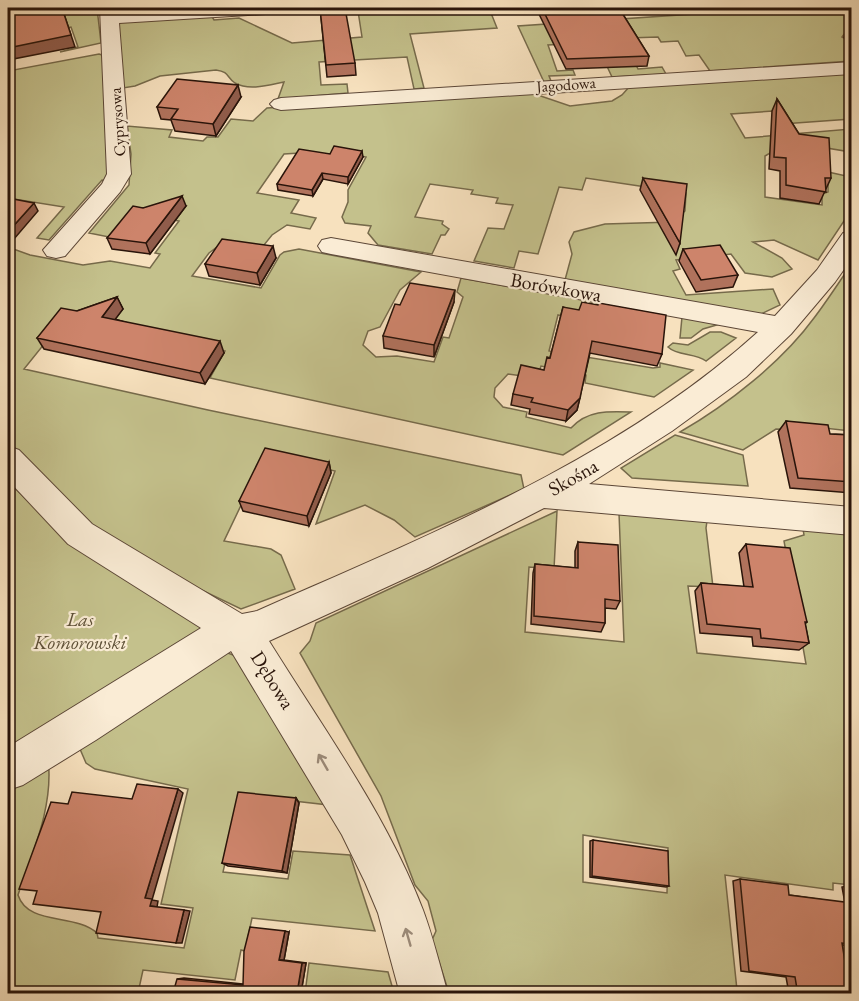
<svg xmlns="http://www.w3.org/2000/svg" width="859" height="1001" viewBox="0 0 859 1001" font-family="'EB Garamond',serif">
  <rect width="100%" height="100%" fill="#f7e1be"/>
  <filter id="stains"><feTurbulence type="fractalNoise" baseFrequency=".00333" numOctaves="4"/><feColorMatrix values="0 0 0 0 .2 0 0 0 0 .09 0 0 0 0 .02 0 0 0 .5 -.17"/></filter>
  <radialGradient id="worn" r=".72"><stop offset=".6" stop-color="#630" stop-opacity="0"/><stop offset="1" stop-color="#630" stop-opacity=".3"/></radialGradient>
  <!-- green -->
  <path fill="#c4c18c" stroke="#766a4b" stroke-width="1.5" fill-rule="evenodd" d="M97 8 101 43 60 52 78 47 71 27 53 30 8 18 20 19Z
    M342 8H489L497 28 410 34 424 88 414 89 407 57 319 62 321 85 347 84 348 93 278 99 284 82C269 85 249 91 235 83 226 77 230 72 216 70L160 76 135 86 123 88 118 24 124 21 211 15 214 20 239 18 292 43 362 37 358 11 341 12Z
    M750 8H851V25L842 37 851 42V61L710 71 699 55 686 56 678 41 661 42 658 37 628 38 625 43 638 69 662 67 666 74 612 77 597 45 583 43 548 45 557 71 573 70 575 75 549 76 551 81 544 82 518 26 752 10Z
    M99 54 105 56 112 166 107 181 102 180 49 240 37 238 64 207 14 199 8 205V71Z
    M851 72V119L782 124 773 111 731 114 745 138 851 129V152L784 141V154L770 153 765 156V197L822 205V194L828 192V172L851 177 850 212 818 260 774 240 753 242 782 258 792 269 772 277 745 273 731 254 676 260 680 269 673 271 686 295 773 289 780 305 761 314 565 280 572 254 569 242 574 232 605 224 673 222 685 211 686 193 586 178 582 190 559 187 538 254 519 251 514 268 474 261 488 228 504 229 513 205 496 203 498 198 471 194 473 190 430 184 415 217 443 221 442 224 449 229 445 235H441L432 254 378 245 368 233 371 226 345 223 342 217 348 202V190L366 157 333 151 329 157 300 153 284 154 257 193 299 200 291 213 316 218 310 229 287 225 272 235 260 250 217 247 209 253 192 276 261 288 280 255 284 252 299 249 421 272 400 290 380 327 368 331 363 345 376 357 397 356 434 362 443 337 449 338 463 297 457 292 461 278 624 307 575 319 558 315 549 351 653 368 660 367V363L693 370 654 397 585 383 586 375 541 366 537 378 508 374 495 388 494 397 503 407 527 412 526 417 571 428C587 410 608 411 631 412L563 455 210 378 225 351 154 337 69 313 24 369 208 410 521 475 524 489 415 537 394 520 365 505 316 524 335 471 265 455 224 541 271 549 281 555 295 589 241 609 164 572 73 513 8 443V247L30 255 83 265 110 261 150 268 160 254 155 253 179 221 135 213 114 238 89 233 129 185 131 154 127 126 172 130 169 137 203 141 207 137H218L231 119 253 121 267 108 529 92 570 106 612 101 622 95 630 86Z
    M851 265V431L805 426 801 430 776 429 743 450 680 432C727 405 782 362 814 318 827 301 839 282 851 265Z
    M682 317 720 324 703 329 691 338H680Z
    M710 332H721L736 338 706 361C695 353 677 356 668 347L673 343 688 345Z
    M675 435 743 455 748 486 632 478 621 468Z
    M8 481 39 512 202 628 191 645 8 763Z
    M557 511 554 569 529 567 525 632 624 642 619 513 707 521 706 528 713 587 688 586 697 653 806 664 784 541 804 535 803 529 851 533V885L833 883V890L725 875 737 990 756 993H449L432 940 436 931 428 901 415 885 381 796 300 653 310 641 316 623ZM583 835 668 848 667 893 583 882Z
    M225 652 236 656 329 805 240 795 223 872 288 879 293 851 350 855 375 931 252 918 245 951 241 950 235 980 143 970 138 993H8V784L48 758C54 806 33 851 18 895 28 926 75 913 97 933L98 938 184 948 193 908 161 904 188 789 95 769 86 763 77 742Z
    M309 963 388 972 394 993H305Z"/>
  <g fill="none" stroke-linecap="round" stroke-linejoin="round">
    <!-- minor casing -->
    <g stroke="#5c4737" stroke-width="2">
      <path id="minor" d="M100 8H118V12L195 8H290L281 13 119 23 131 174 120 192 65 256 56 258 47 256 43 250 102 184 107 174Z
        M852 62V74L281 110 274 108 270 104 274 100 281 98Z
        M852 231V258L835 282 791 334 746 377 672 431 589 484 852 507V535L544 508 428 568 269 641C323 728 386 814 423 910 433 937 440 966 448 994H400L378 913 365 882 342 835 231 651 96 740 23 785 8 790V747L201 628 68 544 8 480V446L19 450 92 524 242 614 257 611C428 535 617 460 758 332L331 254 322 252 318 246 322 240 331 238 775 316 817 270 843 233Z"/>
    </g>
    <!-- minor -->
    <use href="#minor" fill="#faecd5" fill-rule="evenodd"/>
  </g>
  <!-- wall -->
  <path fill="#b0725c" stroke="#29140a" stroke-width="1.5" d="M320 8 355 63 356 75 327 77Z
    M536 8H619L649 56 647 66 566 69Z
    M852 23V39L844 37 849 27Z
    M241 97 216 136 175 131 171 120 161 119 157 107Z
    M777 99 799 134 831 178 819 204 780 198V171L769 169 772 111Z
    M330 154 363 157 348 184 323 179 313 196 278 190 277 184Z
    M643 178 680 243 676 255 640 190Z
    M186 206 150 254 112 249 107 238 143 208Z
    M683 249 738 275 733 287 696 292 679 261Z
    M276 258 260 285 209 276 205 264Z
    M117 297 123 309 115 319 224 353 205 384 44 349 37 338 77 311Z
    M454 302 434 357 384 348 383 336 400 305Z
    M563 307 662 354 657 366 590 353 577 410 566 421 529 414 530 409 511 405 513 394 544 370 550 358Z
    M786 421 830 434 852 435V493L790 488 778 432Z
    M329 462 331 473 309 526 243 511 239 501Z
    M578 542 620 601 616 609 605 608V623L601 632 531 624 533 573 535 564 575 568V551Z
    M746 544 807 622 805 624 809 643 799 650 753 646 752 637 700 633 695 591 701 583 744 587 739 553Z
    M296 798 299 803 287 873 228 866 222 863Z
    M593 840 669 886 666 887 590 877V841Z
    M740 879 789 895 845 903 842 887 852 885V946L842 945 850 993H825L788 988 786 977 741 971 733 881Z
    M289 932 284 960 306 963 301 993 177 979 184 978 243 984Z"/>
  <!-- shaded-wall -->
  <path fill="#905c4b" stroke="#29140a" stroke-width="1.5" d="M62 8 75 47 8 60V48Z
    M238 85 241 97 216 136 213 124Z
    M362 151 363 157 348 184V177Z
    M322 173 323 179 313 196 312 190Z
    M182 196 186 206 150 254 146 243Z
    M34 203 38 211 8 246V232Z
    M273 246 276 258 260 285 257 273Z
    M455 290 454 302 434 357V345Z
    M117 297 123 309 108 329 102 317Z
    M220 341 224 353 205 384 200 373Z
    M580 398 577 410 566 421 568 410Z
    M329 462 331 473 309 526 307 516Z
    M178 789 183 793 152 900 158 901 157 907 150 906 145 898Z
    M296 798 299 803 287 873 282 871Z
    M184 910 190 911 182 943H176Z
    M285 931 289 932 284 960H279Z
    M302 963H306L301 993H297Z"/>
  <!-- building -->
  <path fill="#cd846b" stroke="#29140a" stroke-width="1.5" d="M8 8H62L71 35 8 48Z
    M320 8H345L355 63 326 65Z
    M542 8H619L649 56 567 59Z
    M177 79 238 85 213 124 171 119 178 109 157 107Z
    M777 99 799 134 829 138 831 178H825L826 192 786 185V158L774 157Z
    M334 146 362 151 348 177 322 173 312 190 277 184 299 149 330 154Z
    M643 178 687 184 680 243Z
    M182 196 146 243 107 238 133 206 143 208Z
    M8 198 34 203 8 232Z
    M222 239 273 246 257 273 205 264Z
    M720 245 738 275 701 280 683 249Z
    M410 283 455 290 434 345 383 336 395 304 400 305Z
    M117 297 102 317 220 341 200 373 37 338 61 308 77 311Z
    M582 302 598 305 599 303 666 315 662 354 592 341 580 398 568 410 531 402 533 398 513 394 521 365 544 370 547 357 550 358 563 307 579 310Z
    M786 421 828 425 830 434 852 435V482L798 478Z
    M265 448 329 462 307 516 239 501Z
    M578 542 618 545 620 601 605 599V623L534 616 535 564 578 568Z
    M746 544 790 548 807 622H805L809 643 761 638 760 629 707 624 701 583 753 587Z
    M137 784 178 789 145 898 152 899 150 906 184 910 176 943 96 933 101 912 33 904 37 891 19 889 51 802 68 804 72 792 132 799Z
    M238 792 296 798 282 871 222 863Z
    M593 840 668 851 669 886 592 876Z
    M740 879 788 885 789 895 852 903V944L842 943 850 993H830L797 989 795 977 749 971Z
    M250 927 285 931 279 960 302 963 297 993H173L177 979 243 985 244 951Z"/>
  <!-- one-way arrows -->
  <defs><path id="oneway-shaft" d="M-6 0H5M1.5-3L5.5 0L1.5 3" fill="none" stroke-width="1.6" stroke-linecap="round" stroke-linejoin="round" transform="scale(1.5)"/></defs>
  <g stroke="#9c8b7a">
    <use href="#oneway-shaft" transform="translate(323 762) rotate(-120)"/>
    <use href="#oneway-shaft" transform="translate(408 937) rotate(-106)"/>
  </g>
  <g text-anchor="middle" stroke-width="4.5" stroke-linejoin="round" paint-order="stroke">
    <!-- far-street labels -->
    <g font-size="16" fill="#29140a" stroke="#faecd5">
      <text transform="translate(566 84) rotate(-4)" y="6">Jagodowa</text>
      <text transform="translate(117 122) rotate(-94)" y="6">Cyprysowa</text>
    </g>
    <!-- street labels -->
    <g font-size="20" fill="#29140a" stroke="#faecd5">
      <text transform="translate(556 287) rotate(10)" y="7">Borówkowa</text>
      <text transform="translate(573 477) rotate(-30)" y="7">Skośna</text>
      <text transform="translate(273 680) rotate(58)" y="7">Dębowa</text>
    </g>
    <!-- park labels -->
    <g font-size="20" font-style="italic" fill="#5f5138" stroke="#faecd5">
      <text x="80" y="626">Las<tspan x="80" dy="23">Komorowski</tspan></text>
    </g>
  </g>
  <!-- margin -->
  <rect width="859" height="1001" fill="none" stroke="#f7e1be" stroke-width="30"/>
  <rect x="9" y="9" width="841" height="983" fill="none" stroke="#29140a" stroke-width="3"/>
  <rect x="15" y="15" width="829" height="971" fill="none" stroke="#29140a" stroke-width="1.5"/>
  <rect width="100%" height="100%" filter="url(#stains)"/>
  <rect width="100%" height="100%" fill="url(#worn)"/>
</svg>
